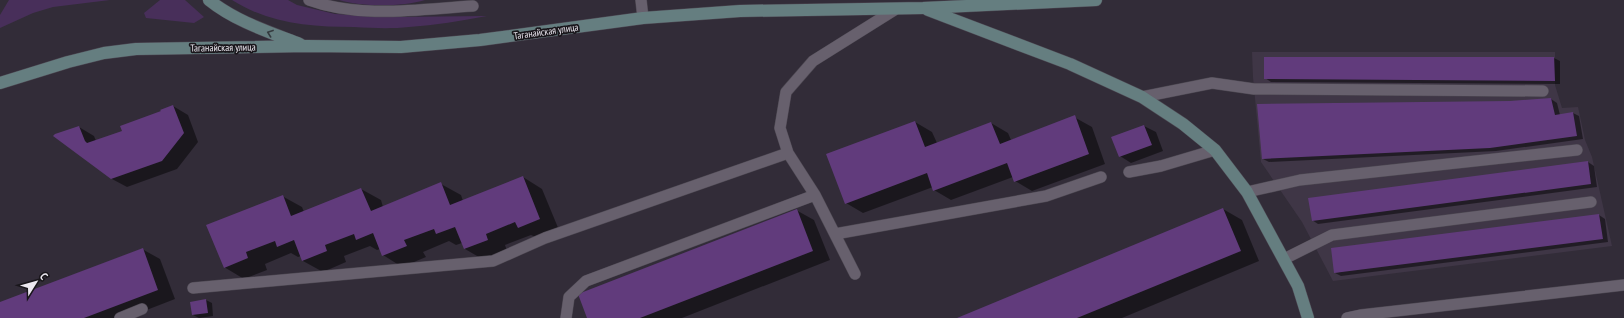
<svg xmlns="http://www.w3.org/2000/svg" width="1624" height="318" viewBox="0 0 1624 318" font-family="'PT Sans Narrow',sans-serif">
  <rect width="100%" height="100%" fill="#322c38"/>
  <!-- built -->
  <path fill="#3f3646" d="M1252 52H1555V85L1562 108 1578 107 1585 140 1592 157 1612 246 1333 281 1302 222 1261 162 1253 77Z"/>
  <!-- green -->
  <path fill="#482f5a" d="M9 0H110L53 7 33 13 0 28V15Z
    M160 0H185L204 17 194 23 146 18 144 13Z
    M232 0H288L297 5 335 14 393 17 487 16C461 21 435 25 409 27 391 29 372 28 354 27 310 27 270 24 232 0Z
    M339 0H425C402 7 362 7 339 0Z"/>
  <!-- shadow -->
  <path fill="#0007" d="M1554 58 1560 61V84L1271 82 1265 78Z
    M1551 99 1557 103 1560 115 1573 113 1579 116 1583 139 1496 151 1269 162 1263 159 1510 102Z
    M173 106 188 115 198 142 177 169 127 187 112 179 54 136 79 127 94 136 96 141 123 132Z
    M1074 117 1092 127 1105 164 1032 191 1015 181 1013 177 951 200 934 190 933 187 863 213 846 203 915 122 932 132 937 143 991 123 1008 133 1011 140Z
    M1144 126 1156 132 1163 151 1131 163 1120 156Z
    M1588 162 1594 166 1597 187 1318 224 1312 220Z
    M523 177 542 189 559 230 538 238 531 235 505 245 507 251 484 260 465 249 462 243 456 245 449 241 423 252 426 257 402 267 383 255 380 249 377 250 370 246 344 256 346 262 323 272 303 261 301 256 298 257 291 253 265 264 267 270 244 279 224 267 282 196 302 207 304 212 361 189 381 200 383 207 441 184 461 195 463 201Z
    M1223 209 1242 220 1259 261 1122 318H959Z
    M796 210 814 220 830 260 682 318H588Z
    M1599 215 1605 219 1608 242 1341 276 1335 273Z
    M142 249 160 259 175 299 126 318H0V303Z
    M206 300 212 303 213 316 199 318 193 315Z"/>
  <!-- building -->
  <path fill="#613b7c" d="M1264 57H1554L1555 81 1264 79Z
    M1551 98 1555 115 1573 112 1577 136 1490 148 1262 159 1257 104 1510 101Z
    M173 105 184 133 162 161 111 179 53 136 55 134 79 126 85 141 87 143 122 131 120 126 161 111 160 110Z
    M1075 115 1089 154 1014 182 1007 163 933 191 927 173 845 204 826 154 915 121 925 147 991 122 1000 144Z
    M1144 125 1152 145 1119 157 1111 137Z
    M1588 161 1591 184 1312 221 1308 198Z
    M523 176 540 219 518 228 515 222 486 234 488 240 464 249 455 227 436 234 434 229 404 240 407 246 382 256 373 233 356 240 354 234 325 245 327 251 302 261 294 240 277 247 275 241 246 252 248 258 224 268 206 225 283 195 291 216 361 188 371 211 441 182 450 205Z
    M1223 208 1241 251 1077 318H957Z
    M797 209 813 251 640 318H587L578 294Z
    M1599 214 1603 239 1334 273 1331 248Z
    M143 248 158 290 84 318H0V302Z
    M206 299 208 313 192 315 190 302Z"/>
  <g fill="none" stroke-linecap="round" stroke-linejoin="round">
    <!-- lane casing -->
    <g stroke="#4c4751" stroke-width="12">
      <path id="lane" d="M309 0C360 19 420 9 473 6
        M641 0 643 18
        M1142 97 1212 83 1254 89 1543 91
        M1129 172 1161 166 1215 150
        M1247 192 1300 180 1577 150
        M835 234 1046 196 1101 177
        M1284 259 1332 235 1591 202
        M855 274 815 195 788 153 780 128 786 92 813 61 896 9
        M193 288 493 261 545 238 788 153
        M120 318 142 309
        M566 318 569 297 586 281 815 195
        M1347 318 1361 315 1624 285"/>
    </g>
    <!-- secondary casing -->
    <g stroke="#4c4751" stroke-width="13">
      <path id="secondary" d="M209 0C235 21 269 32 300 44
        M928 10 1070 64 1142 97 1183 124 1215 150 1247 192 1298 286 1308 318
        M0 83 68 62 104 53 136 49 307 46 401 47 480 40 643 18 740 11 923 8 1096 0"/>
    </g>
    <!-- lane -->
    <use href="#lane" stroke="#67606d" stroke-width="11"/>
    <!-- secondary -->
    <use href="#secondary" stroke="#657e80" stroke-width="12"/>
  </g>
  <!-- one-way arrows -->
  <defs><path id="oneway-chevron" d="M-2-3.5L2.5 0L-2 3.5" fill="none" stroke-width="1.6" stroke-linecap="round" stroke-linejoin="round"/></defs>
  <use stroke="#343a3e" href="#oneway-chevron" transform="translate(270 33) rotate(-160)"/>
  <g text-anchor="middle" stroke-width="3.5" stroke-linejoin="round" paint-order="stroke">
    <!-- street labels -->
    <g font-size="10" fill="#ece8f0" stroke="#19161b">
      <text transform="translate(546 31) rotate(-8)" y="4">Таганайская улица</text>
      <text transform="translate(223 47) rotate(-1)" y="4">Таганайская улица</text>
    </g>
  </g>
  <!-- north arrow -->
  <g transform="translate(36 282) rotate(53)" stroke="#19161b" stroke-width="3" paint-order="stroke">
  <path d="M0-3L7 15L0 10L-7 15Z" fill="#ece8f0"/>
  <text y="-6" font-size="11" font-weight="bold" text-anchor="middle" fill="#ece8f0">С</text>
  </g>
</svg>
